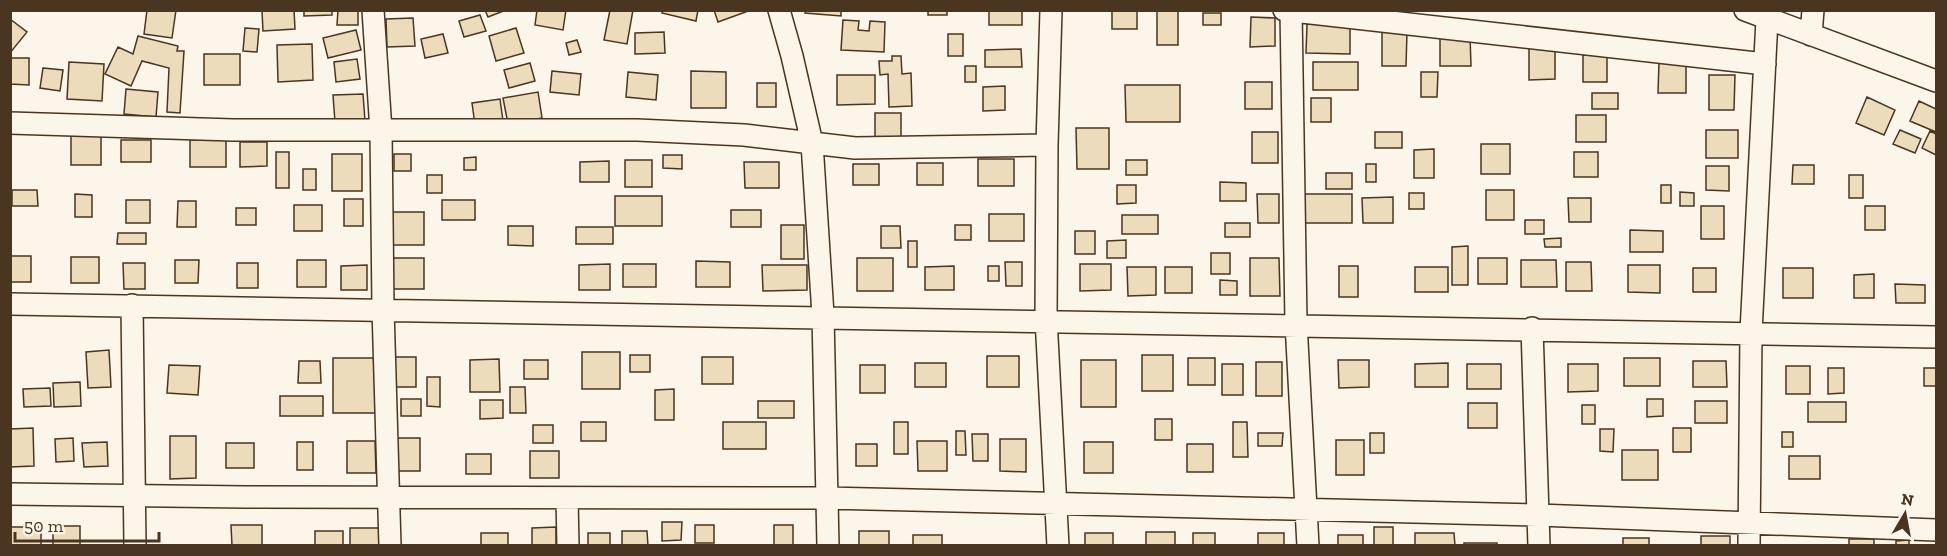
<svg xmlns="http://www.w3.org/2000/svg" width="1947" height="556" viewBox="0 0 1947 556" font-family="'Zilla Slab',serif">
  <rect width="100%" height="100%" fill="#fbf6e9"/>
  <!-- building -->
  <path fill="#ecdcbc" stroke="#4a3520" stroke-width="1.5" d="M147 10H176L172 38 144 34Z
    M294 10 295 29 263 31 262 11Z
    M304 10H332V15L304 16Z
    M338 10H358V25H337Z
    M485 10H506L488 17Z
    M537 10H566L563 30 535 25Z
    M610 10H633L627 44 604 40Z
    M663 10H698L696 21 662 13Z
    M714 10H751L718 22Z
    M806 10H841V16L805 13Z
    M928 10H947V15H928Z
    M989 10H1022V25H989Z
    M1112 10H1137V29H1112Z
    M1157 10H1178V45H1157Z
    M1203 13H1221V25H1203Z
    M480 15 486 31 464 37 459 21Z
    M1251 17 1275 18V46L1250 47Z
    M413 18 415 46 387 47 386 19Z
    M10 19 27 32 10 53Z
    M843 20 859 21 858 30 869 31 870 21 885 22 884 52 841 50Z
    M1307 24 1350 25V54L1306 53Z
    M245 28 259 29 257 52 243 51Z
    M516 28 524 53 496 61 489 36Z
    M356 30 361 50 328 58 323 38Z
    M664 32 665 53 635 54V33Z
    M1382 32H1407L1406 66H1382Z
    M443 34 448 53 425 58 421 39Z
    M948 34H963V56H948Z
    M138 36 178 46 177 51H184L180 113 167 112 169 68 142 61 131 86 105 74 118 47 133 54Z
    M1440 36H1470L1471 66H1440Z
    M577 40 581 52 569 55 566 43Z
    M312 44 313 80 278 82 277 45Z
    M1529 48H1555V79L1529 80Z
    M1021 49 1022 67H985V50Z
    M204 54H240V85H204Z
    M1583 55H1607V82H1583Z
    M892 56H901L902 74 911 73 912 106 889 107 888 74 880 75 879 61H892Z
    M10 58H29V85L10 84Z
    M357 59 360 79 336 82 334 62Z
    M69 62 104 64 102 101 67 99Z
    M1313 62H1358V90H1313Z
    M1659 62H1686V93H1658Z
    M530 63 535 81 509 88 504 70Z
    M965 66H976V82H965Z
    M43 68 63 70 60 91 40 88Z
    M552 71 581 74 579 95 550 92Z
    M691 71 726 72V108H691Z
    M628 72 658 75 656 100 626 97Z
    M1421 72H1438L1437 97H1421Z
    M837 75H875V104L837 105Z
    M1709 75H1735L1734 110H1709Z
    M1245 82H1272V109H1245Z
    M757 83H776V107H757Z
    M1125 85H1180V122H1126Z
    M1005 86V110L983 111V87Z
    M126 89 158 92 156 117 124 114Z
    M538 92 542 118 508 124 503 98Z
    M1592 93H1618V109H1592Z
    M363 94 365 121 335 122 333 95Z
    M1867 97 1895 110 1884 135 1856 123Z
    M1311 98H1331V122H1311Z
    M500 99 503 121 475 125 472 103Z
    M1919 101 1936 109V132L1910 121Z
    M875 113H901V139H875Z
    M1576 115H1606V142H1576Z
    M1076 128H1109V169H1077Z
    M1706 130H1738V158H1706Z
    M1900 130 1921 139 1915 153 1893 144Z
    M1930 131 1936 134V155L1922 148Z
    M1252 132H1278V163H1252Z
    M1375 132H1402V148H1375Z
    M71 136H101V165H71Z
    M121 140H151V162H121Z
    M190 140H226V167H190Z
    M240 142H267V166L240 167Z
    M1481 144H1510V174H1481Z
    M1434 149V178H1414V150Z
    M276 152H289V188H276Z
    M1574 152H1598V177H1574Z
    M332 154H362V191H332Z
    M394 154H411V171H394Z
    M663 155H682V169L663 168Z
    M476 157V170H464V158Z
    M978 159H1014V186H978Z
    M625 160H652V187H625Z
    M1126 160H1147V175H1126Z
    M609 161V182H580V162Z
    M744 162H779V188H745Z
    M917 163H943V185H917Z
    M853 164H879V185H853Z
    M1366 164H1376V182H1366Z
    M1793 165H1814V184H1792Z
    M1706 166H1729V191L1706 190Z
    M303 169H316V190H303Z
    M1326 173H1352V189H1326Z
    M427 175H442V193H427Z
    M1849 175H1863V198H1849Z
    M1220 182 1246 183V201H1220Z
    M1117 185H1136V203L1117 204Z
    M1661 185H1671V203H1661Z
    M12 190H37L38 206H12Z
    M1486 190H1514V220H1486Z
    M1680 192 1694 193V206H1680Z
    M1409 193H1424V209H1409Z
    M75 194 92 195V217H75Z
    M1257 194H1279V223H1258Z
    M1305 194H1352V223H1305Z
    M615 196H662V226H615Z
    M1393 197V223H1363L1362 198Z
    M1568 198H1591V222H1569Z
    M344 199H363V226H344Z
    M126 200H150V223H126Z
    M442 200H475V220H442Z
    M178 201H196V227H177Z
    M294 205H322V231H294Z
    M1701 206H1724V239H1701Z
    M1865 206H1885V230H1865Z
    M236 208H256V225H236Z
    M731 210H761V227H731Z
    M392 212H424V245H392Z
    M989 214H1024V241H989Z
    M1122 215H1158V234H1122Z
    M1525 220H1544V234H1525Z
    M1225 223H1250V237H1225Z
    M781 225H804V259H781Z
    M955 225H971V240H955Z
    M508 226H533V246L508 245Z
    M881 226H900L901 248H881Z
    M576 227H613V244H576Z
    M1630 230 1663 231V252H1630Z
    M1075 231H1095V254H1075Z
    M118 233H146V244H117Z
    M1561 238V247H1545L1544 239Z
    M1126 240V258H1107V241Z
    M908 241H917V267H908Z
    M1468 246V285H1452V247Z
    M1211 253H1230V274H1211Z
    M10 256H31V282H10Z
    M71 257H99V283H71Z
    M392 258H424V289H392Z
    M857 258H893V291H857Z
    M1250 258H1279L1280 296H1250Z
    M1478 258H1507V284H1478Z
    M175 260H199L198 283H175Z
    M297 260H326V287H297Z
    M1521 260H1556L1557 287H1521Z
    M696 261 730 262V287H696Z
    M1005 262H1022V286H1006Z
    M1566 262H1591L1592 291H1566Z
    M123 263H145V289H124Z
    M237 263H258V288H237Z
    M610 264V290H579V265Z
    M623 264H656V287H623Z
    M1080 264H1111V290L1080 291Z
    M367 265V290H341V266Z
    M762 265H807V290L763 291Z
    M1628 265H1660V293L1628 292Z
    M954 266V290H925V267Z
    M988 266H999V281H988Z
    M1339 266H1358V297H1339Z
    M1127 267H1156V295L1128 296Z
    M1165 267H1192V293H1165Z
    M1415 267H1448V292H1415Z
    M1693 268H1716V292H1693Z
    M1783 268H1813V298H1783Z
    M1874 274V298H1854V275Z
    M1220 280 1237 281V295H1220Z
    M1895 284 1925 285V303H1896Z
    M109 350 111 387 88 388 86 352Z
    M582 352H620V389H582Z
    M630 355H650V372H630Z
    M1142 355H1173V391H1142Z
    M987 356H1019V387H987Z
    M393 357H416V387H394Z
    M702 357H733V384H702Z
    M333 358H376V413H333Z
    M1188 358H1215V385H1188Z
    M1624 358H1660V386H1624Z
    M499 359 500 392H470V360Z
    M524 360H548V379H524Z
    M1081 360H1116V407H1081Z
    M1338 360H1369V387L1339 388Z
    M299 361H320L321 383H298Z
    M1693 361H1726L1727 387H1693Z
    M1256 362H1282V396H1256Z
    M915 363H946V387H915Z
    M1448 363V387H1415V364Z
    M1222 364H1243V395H1222Z
    M1467 364H1501V389H1467Z
    M1568 364H1598V391L1568 392Z
    M169 365 200 366 198 395 167 393Z
    M860 365H885V393H860Z
    M1786 366H1810V394H1786Z
    M1828 368H1844V393L1828 394Z
    M1924 368H1936V386H1924Z
    M427 377H440V407L427 406Z
    M80 382 81 406 54 407 53 383Z
    M510 387H525L526 413H510Z
    M50 388 51 406 24 407 23 389Z
    M674 389V420H655V390Z
    M280 396H323V416H280Z
    M401 399H421V416H401Z
    M1647 399H1663V416L1647 417Z
    M480 400H503V418L480 419Z
    M758 401H794V418H758Z
    M1695 401H1727V423H1695Z
    M1808 402H1846V422H1808Z
    M1468 403H1497V428H1468Z
    M1582 405H1595V424H1582Z
    M1155 419H1172V440H1155Z
    M581 422H606V441H581Z
    M723 422H766V449H723Z
    M894 422H908V454H894Z
    M1233 422H1247L1248 457H1233Z
    M533 425H553V443H533Z
    M33 428 34 466 10 467V429Z
    M1673 428H1691V452H1673Z
    M1600 429H1614L1613 452 1600 451Z
    M956 431H965L966 455H956Z
    M1782 432H1793V447H1782Z
    M1258 433H1283L1282 446H1258Z
    M1370 433H1384V453H1370Z
    M972 434H988V461H973Z
    M170 436H196V478L170 479Z
    M73 438 74 461 56 462 55 439Z
    M397 438H420V471H397Z
    M1000 439H1026V472L1000 471Z
    M1336 440H1364V475H1336Z
    M347 441H375L376 473H347Z
    M917 441H947V471H918Z
    M107 442 108 466 84 467 82 443Z
    M297 442H313V470H297Z
    M1084 442H1113V473H1084Z
    M226 443H254V468H226Z
    M856 444H877V466H856Z
    M1187 444H1213V472H1187Z
    M1622 450H1658V480H1622Z
    M530 451H559V478H530Z
    M466 454H491V474H466Z
    M1789 456H1820V479H1789Z
    M662 522H682L681 540 662 541Z
    M231 525H262V546H232Z
    M695 525H714V543H695Z
    M774 525H793V546H774Z
    M53 526H80V546H53Z
    M10 527H41V546H10Z
    M556 527V546H532V528Z
    M1374 527H1393V546H1374Z
    M350 528H379V546H350Z
    M315 531H343V546H315Z
    M622 531H647L648 546H622Z
    M859 531H889V546H859Z
    M1146 532H1175V546H1146Z
    M481 533H508V546H481Z
    M588 533H610V546H588Z
    M1085 533H1113V546H1085Z
    M1193 533H1215V546H1193Z
    M1258 533H1284V546H1258Z
    M1415 533H1454L1455 546H1415Z
    M913 535H942V546H913Z
    M1338 535H1363V546H1338Z
    M1701 536H1730V546H1701Z
    M1623 538H1649V546H1623Z
    M1849 539H1874V546H1849Z
    M1909 540V546H1896V541Z
    M1464 543H1497V546H1464Z"/>
  <g fill="none" stroke-linecap="round" stroke-linejoin="round">
    <!-- minor casing -->
    <g stroke="#4a3520" stroke-width="24">
      <path id="minor" d="M373 10 381 131 383 308 390 546
        M779 10 792 56 812 143 823 315 828 546
        M1051 10 1047 145 1046 318 1058 546
        M1284 10 1765 64
        M1291 10 1296 323 1308 546
        M1745 10 1936 81
        M1811 35 1813 10
        M10 123 233 130H637L744 135 855 148 1047 145
        M10 304C653 310 1295 322 1936 337
        M132 305 135 546
        M1532 328 1539 546
        M10 494 245 497 827 498 1538 515 1936 530
        M567 498 568 546
        M1749 546 1751 332 1767 19"/>
    </g>
    <!-- minor -->
    <use href="#minor" stroke="#fbf6e9" stroke-width="21"/>
  </g>
  <!-- border -->
  <rect width="1947" height="556" fill="none" stroke="#4a3520" stroke-width="24"/>
  <!-- north arrow -->
  <g transform="translate(1905 514) rotate(10)" stroke="#fbf6e9" stroke-width="4.5" paint-order="stroke">
  <path d="M0-4.5L10 22L0 15L-10 22Z" fill="#4a3520"/>
  <text y="-9" font-size="16" font-weight="bold" text-anchor="middle" fill="#4a3520">N</text>
  </g>
  <!-- scale -->
  <path d="M15 532v9h144v-9" fill="none" stroke="#4a3520" stroke-width="3"/>
  <text x="24" y="532" font-size="18" fill="#4a3520" stroke="#fbf6e9" stroke-width="4.5" paint-order="stroke">50 m</text>
</svg>
